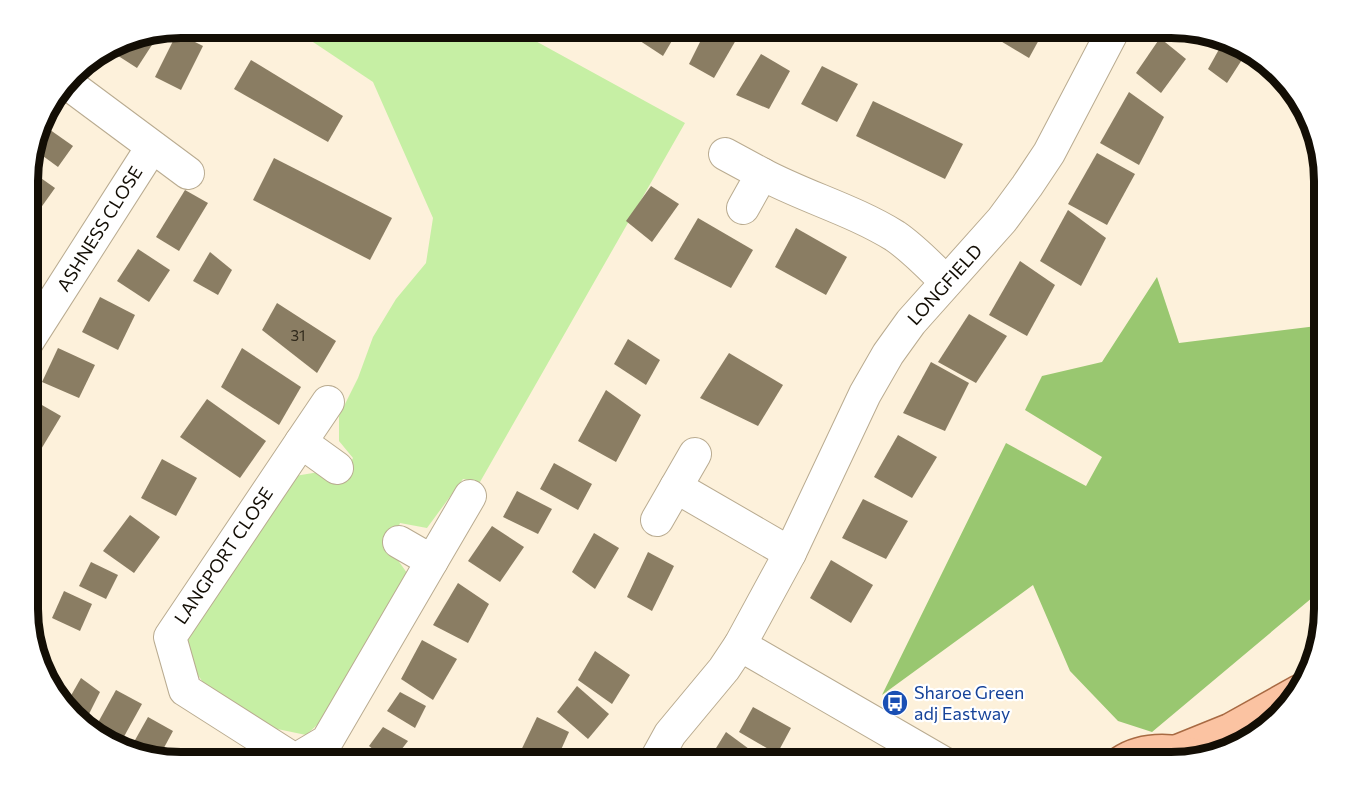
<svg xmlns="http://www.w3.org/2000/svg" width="1352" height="790" viewBox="0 0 1352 790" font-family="Commissioner,sans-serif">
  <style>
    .green { fill: #c6efa4 }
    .forest { fill: #99c770 }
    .building { fill: #8a7d63 }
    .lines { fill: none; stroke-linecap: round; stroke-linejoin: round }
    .minor-casing { stroke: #b9ab90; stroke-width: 34 }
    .major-casing { stroke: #a86a43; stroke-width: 36 }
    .minor { stroke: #fff; stroke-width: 32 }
    .major { stroke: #fbc3a2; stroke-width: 33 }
    .labels { text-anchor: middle; stroke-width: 4.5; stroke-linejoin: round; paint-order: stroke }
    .number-label { font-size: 15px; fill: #312a1c }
    .street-label { font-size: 18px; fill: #130e05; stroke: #fff }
    .transit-label { font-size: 18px; fill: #164399; stroke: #fff; text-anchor: start }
    .rim { fill: none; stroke: #130e05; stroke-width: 8 }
  </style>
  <rect width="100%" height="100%" fill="#fdf1db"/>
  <path class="green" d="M 283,27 L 510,27 L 685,123 L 480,482 L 463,479 L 427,528 L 400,523 L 390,549 L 407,573 L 338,706 L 306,735 L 263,726 L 210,693 L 186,657 L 188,629 L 295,476 L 325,471 L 340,483 L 353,458 L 339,441 L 339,416 L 358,378 L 373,337 L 396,299 L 426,263 L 433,218 L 373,82 L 307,38 Z"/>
  <path class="forest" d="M 1157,277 L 1179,343 L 1325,325 L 1325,587 L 1152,732 L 1118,721 L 1070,671 L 1033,585 L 882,695 L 1006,443 L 1086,486 L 1102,457 L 1025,410 L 1042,376 L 1102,362 Z"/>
  <g class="building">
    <path d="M 635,27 L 680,27 L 663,56 L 631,35 Z"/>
    <path d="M 986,27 L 1046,27 L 1029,58 L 984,31 Z"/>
    <path d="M 707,28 L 736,40 L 714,78 L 689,64 Z"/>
    <path d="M 161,31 L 137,68 L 109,50 L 113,44 L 122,39 Z"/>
    <path d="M 177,33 L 203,46 L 181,90 L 155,77 Z"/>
    <path d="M 1160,38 L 1186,59 L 1161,93 L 1136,73 Z"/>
    <path d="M 1222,44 L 1245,55 L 1227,83 L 1208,69 Z"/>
    <path d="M 761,54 L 790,71 L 769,109 L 736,95 Z"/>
    <path d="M 251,60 L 343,116 L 328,142 L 234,89 Z"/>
    <path d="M 822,66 L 858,84 L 837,122 L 801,104 Z"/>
    <path d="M 1129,92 L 1164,117 L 1139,165 L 1100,143 Z"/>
    <path d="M 873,101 L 963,144 L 945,179 L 856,136 Z"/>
    <path d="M 46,127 L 73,146 L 58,167 L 32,148 Z"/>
    <path d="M 1097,153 L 1135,174 L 1107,225 L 1068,204 Z"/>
    <path d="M 274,158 L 392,218 L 370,260 L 253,200 Z"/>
    <path d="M 28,169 L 55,188 L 40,209 L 28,200 Z"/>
    <path d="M 651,186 L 679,204 L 652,242 L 626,221 Z"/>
    <path d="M 185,190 L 208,203 L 179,251 L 156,237 Z"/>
    <path d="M 1068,210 L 1106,238 L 1081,286 L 1040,261 Z"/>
    <path d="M 698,218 L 753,250 L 731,288 L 674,259 Z"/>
    <path d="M 796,228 L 847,257 L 826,295 L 775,267 Z"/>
    <path d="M 138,249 L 170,270 L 149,302 L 117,281 Z"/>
    <path d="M 210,252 L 232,270 L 218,295 L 193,281 Z"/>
    <path d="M 1020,261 L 1055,285 L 1027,336 L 989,315 Z"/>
    <path d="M 100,297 L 135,315 L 118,350 L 82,332 Z"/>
    <path d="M 277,303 L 336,341 L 317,373 L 262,330 Z"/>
    <path d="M 969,314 L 1007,336 L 976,383 L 938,362 Z"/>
    <path d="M 628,339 L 660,360 L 646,385 L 614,364 Z"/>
    <path d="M 58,348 L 95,365 L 79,398 L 42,382 Z"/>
    <path d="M 242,348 L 301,387 L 279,425 L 221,387 Z"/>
    <path d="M 729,353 L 783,385 L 758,426 L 700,398 Z"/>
    <path d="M 931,362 L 969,383 L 945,431 L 903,413 Z"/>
    <path d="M 606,390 L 641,415 L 616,462 L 578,441 Z"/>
    <path d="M 28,397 L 61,416 L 40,451 L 28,444 Z"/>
    <path d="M 207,399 L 266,441 L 240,478 L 180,437 Z"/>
    <path d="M 898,435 L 937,457 L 912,498 L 874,477 Z"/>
    <path d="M 162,459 L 197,478 L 176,516 L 141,498 Z"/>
    <path d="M 554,463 L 592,484 L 578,510 L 540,489 Z"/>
    <path d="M 517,491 L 552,509 L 538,534 L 503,517 Z"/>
    <path d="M 863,499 L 908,521 L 886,559 L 842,538 Z"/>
    <path d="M 130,515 L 160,537 L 134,573 L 103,551 Z"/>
    <path d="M 492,526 L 524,547 L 500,582 L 468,561 Z"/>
    <path d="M 594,533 L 619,548 L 595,589 L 572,572 Z"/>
    <path d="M 648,552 L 674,566 L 652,611 L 627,597 Z"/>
    <path d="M 831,560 L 873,585 L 851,623 L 810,598 Z"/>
    <path d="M 91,562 L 118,575 L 106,599 L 79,586 Z"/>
    <path d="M 458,583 L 489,604 L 468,643 L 433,625 Z"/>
    <path d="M 64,591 L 92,604 L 80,631 L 52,618 Z"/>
    <path d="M 422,640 L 457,659 L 433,700 L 401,679 Z"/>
    <path d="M 595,651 L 630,675 L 612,704 L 578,680 Z"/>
    <path d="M 81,678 L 100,692 L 84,724 L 65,706 Z"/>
    <path d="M 577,686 L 609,714 L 588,739 L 557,712 Z"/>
    <path d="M 116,690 L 142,704 L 121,742 L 95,728 Z"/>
    <path d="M 400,692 L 426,706 L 415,728 L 387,711 Z"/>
    <path d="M 753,707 L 791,728 L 777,754 L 739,732 Z"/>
    <path d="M 148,717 L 173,731 L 159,757 L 130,749 Z"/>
    <path d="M 537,717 L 569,732 L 555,763 L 515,763 Z"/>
    <path d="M 383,727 L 408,741 L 391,763 L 369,746 Z"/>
    <path d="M 726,732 L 764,760 L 762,763 L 712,763 L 708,761 Z"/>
  </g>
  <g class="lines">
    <g class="minor-casing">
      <g id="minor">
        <path d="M 75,89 L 188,173"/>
        <path d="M 725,154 L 762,174 L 743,208"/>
        <path d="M 762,174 C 805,197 853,210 895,236 C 914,249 930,266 946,282"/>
        <path d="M 28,341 L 152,147"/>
        <path d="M 328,402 L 301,442 L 337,468"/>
        <path d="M 301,442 L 170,637 L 185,690 L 295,760 L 327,741 L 432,561"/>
        <path d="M 676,487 L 790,553"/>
        <path d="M 657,520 L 695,454"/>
        <path d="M 399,542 L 432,561 L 470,496"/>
        <path d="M 740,645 L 944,763"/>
        <path d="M 654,763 L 670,734 L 724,669 L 740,645 L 790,553 L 865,394 L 888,354 L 911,322 L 1002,220 L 1027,186 L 1049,153 L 1115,27"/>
      </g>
    </g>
    <g class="major-casing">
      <g id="major">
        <path d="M 1179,751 L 1231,730 L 1299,692"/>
        <path d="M 1121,763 C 1144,747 1174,750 1200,757"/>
      </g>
    </g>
    <use href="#minor" class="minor"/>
    <use href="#major" class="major"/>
  </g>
  <defs>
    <g id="bus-disc" transform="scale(1.35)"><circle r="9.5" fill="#1a4fb4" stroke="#fff"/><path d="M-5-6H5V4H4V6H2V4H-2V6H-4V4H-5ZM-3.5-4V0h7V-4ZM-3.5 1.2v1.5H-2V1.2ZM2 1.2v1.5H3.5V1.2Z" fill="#fff"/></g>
  </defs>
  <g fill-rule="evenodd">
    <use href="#bus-disc" x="895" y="703"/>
  </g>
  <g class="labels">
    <g class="number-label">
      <text x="298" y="341">31</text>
    </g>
    <g class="street-label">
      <text transform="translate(100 229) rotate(-58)" y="6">ASHNESS CLOSE</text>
      <text transform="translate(945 285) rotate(-48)" y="6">LONGFIELD</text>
      <text transform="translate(224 556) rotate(-56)" y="6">LANGPORT CLOSE</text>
    </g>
    <g class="transit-label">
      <text x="914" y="699">Sharoe Green<tspan x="914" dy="21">adj Eastway</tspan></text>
    </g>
  </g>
  <path d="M0 0H1352V790H0ZM181 38H1171A143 143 0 0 1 1314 181V609A143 143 0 0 1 1171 752H181A143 143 0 0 1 38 609V181A143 143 0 0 1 181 38Z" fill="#fff" fill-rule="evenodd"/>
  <path class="rim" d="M181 38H1171A143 143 0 0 1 1314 181V609A143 143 0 0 1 1171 752H181A143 143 0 0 1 38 609V181A143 143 0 0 1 181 38Z"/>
</svg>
